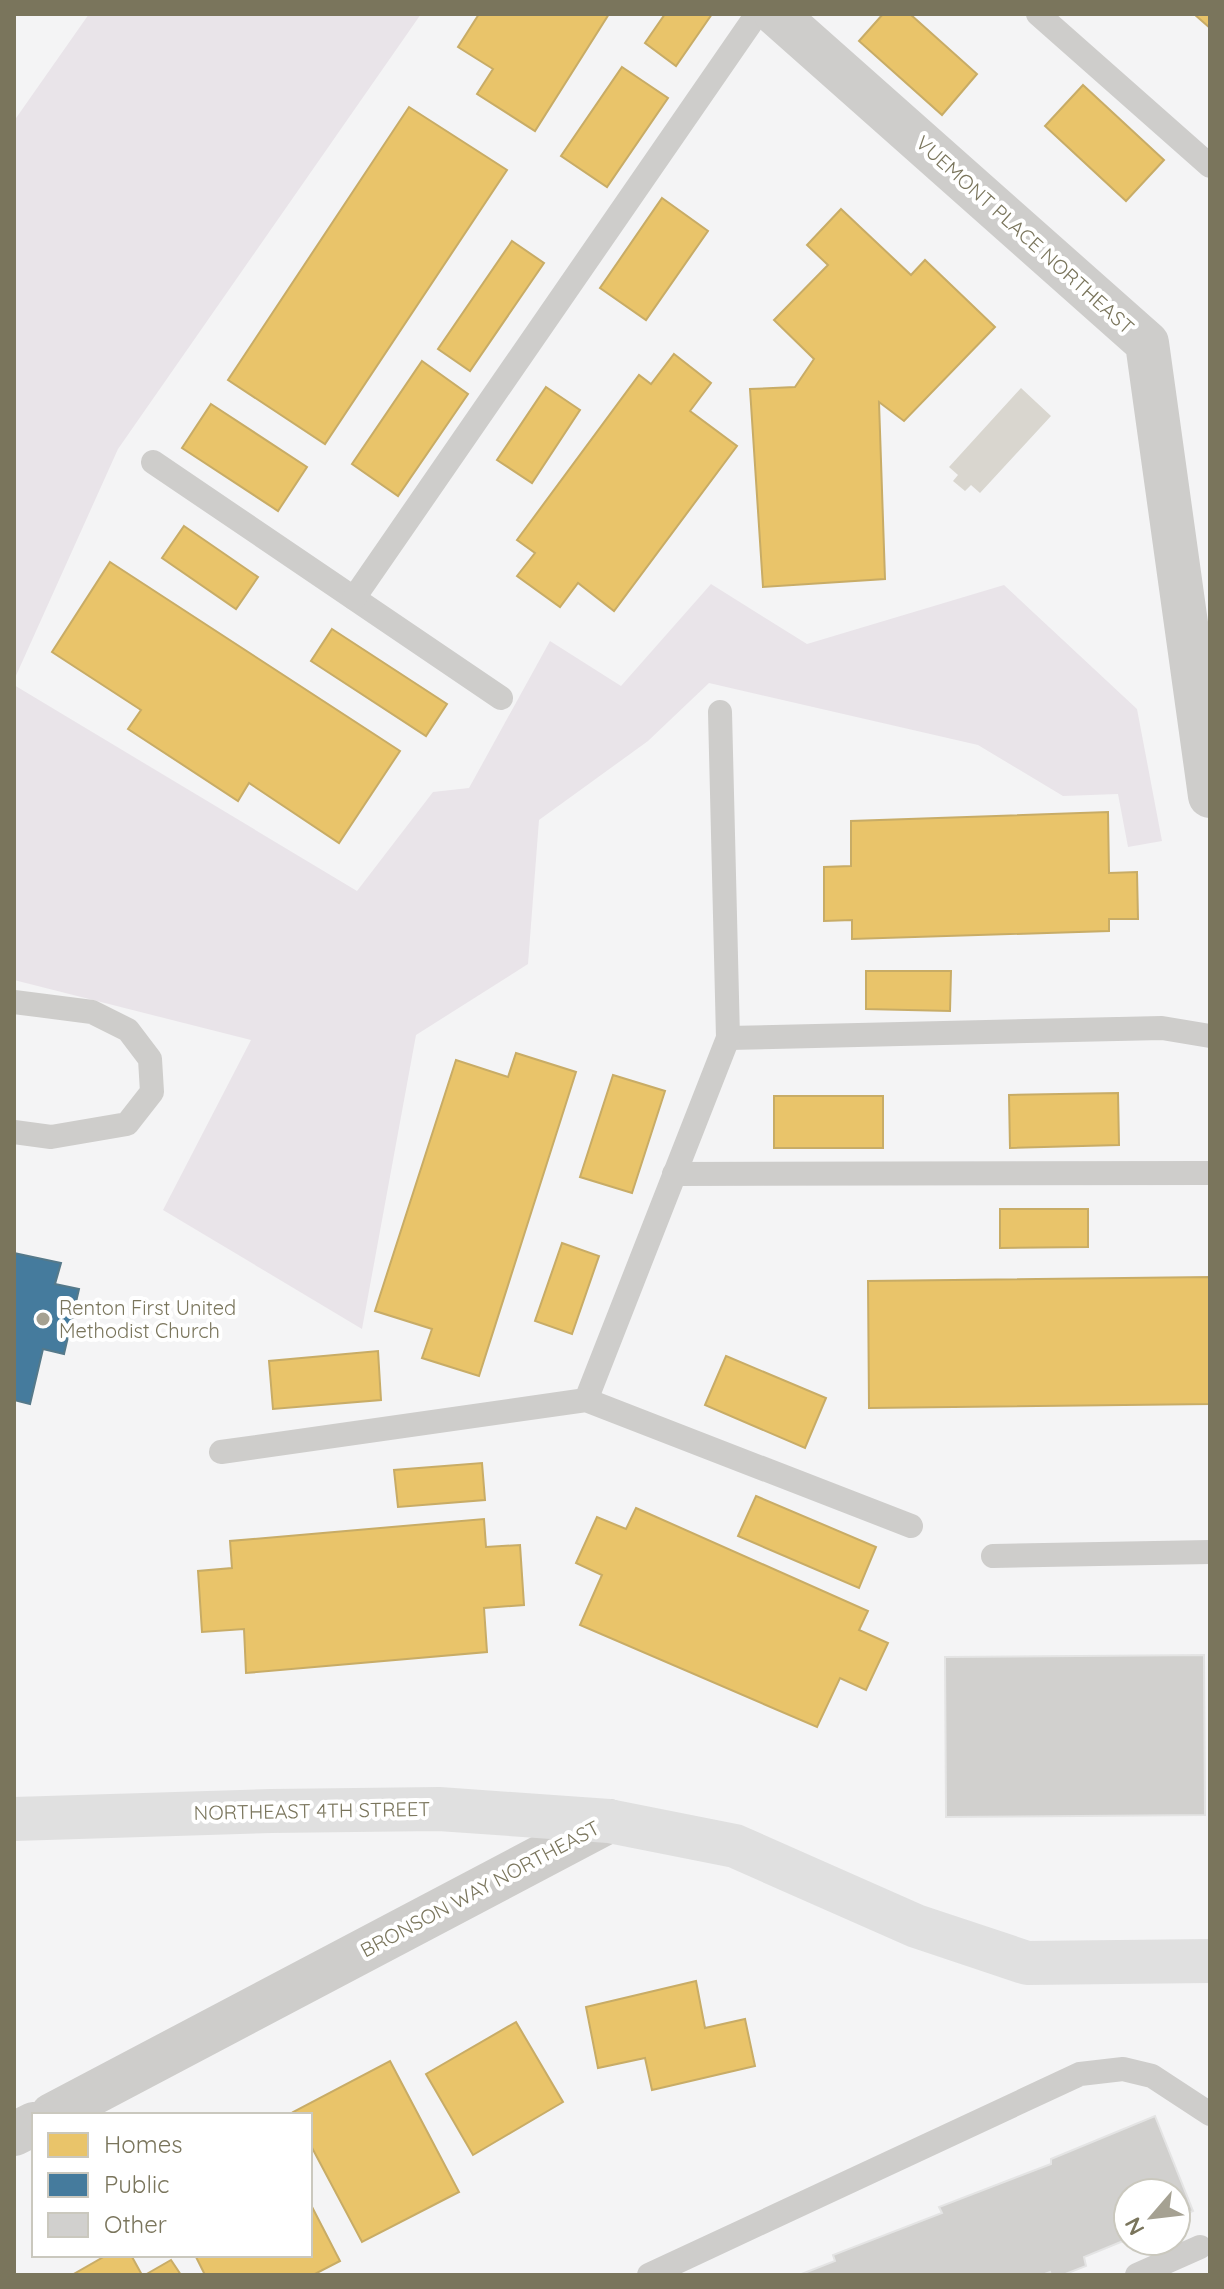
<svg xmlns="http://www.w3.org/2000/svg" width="1224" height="2289" viewBox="0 0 1224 2289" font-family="Quicksand,sans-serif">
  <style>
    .green { fill: #e9e4e9 }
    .water { fill: #d9d6cf }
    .homes { fill: #e9c46a; stroke: #c8ac66; stroke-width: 2 }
    .public { fill: #457b9d; stroke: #55798a; stroke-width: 2 }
    .building { fill: #d1d0ce; stroke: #e4e4e4; stroke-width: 2 }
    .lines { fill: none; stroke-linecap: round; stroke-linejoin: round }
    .lane { stroke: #cecdcb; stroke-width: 24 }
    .street { stroke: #cecdcb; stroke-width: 44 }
    .secondary { stroke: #e0e0e0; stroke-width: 44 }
    .poi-dot { fill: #a5a192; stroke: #fff; stroke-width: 3 }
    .labels { text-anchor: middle; stroke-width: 8; stroke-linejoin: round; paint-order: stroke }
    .street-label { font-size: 20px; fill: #7a755c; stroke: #fff }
    .poi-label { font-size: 20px; fill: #7a755c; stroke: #fff; text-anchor: start }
  </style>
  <rect width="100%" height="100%" fill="#f4f4f5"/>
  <g class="green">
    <path d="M 89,14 L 421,14 L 118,449 L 14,680 L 14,121 Z"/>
    <path d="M 711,584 L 807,644 L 1004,585 L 1137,709 L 1162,841 L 1128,847 L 1118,794 L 1063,796 L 978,745 L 709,683 L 648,741 L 539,820 L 528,964 L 416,1035 L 362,1329 L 163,1210 L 251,1040 L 14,980 L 14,685 L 357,891 L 433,792 L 469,788 L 550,641 L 621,686 Z"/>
  </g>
  <path class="water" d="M 1021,388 L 1051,416 L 980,493 L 971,485 L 965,491 L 953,481 L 958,475 L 949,467 Z"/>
  <g class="homes">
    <path d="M 479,14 L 609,14 L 535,131 L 477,94 L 493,69 L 458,47 Z"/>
    <path d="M 665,14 L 712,14 L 676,66 L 645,43 Z"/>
    <path d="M 883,14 L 910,14 L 977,74 L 942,115 L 859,41 Z"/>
    <path d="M 1194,14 L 1210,14 L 1210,28 Z"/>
    <path d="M 622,67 L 668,98 L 607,187 L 561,156 Z"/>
    <path d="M 1083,85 L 1164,160 L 1126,201 L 1045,126 Z"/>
    <path d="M 409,107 L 507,170 L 325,444 L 228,380 Z"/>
    <path d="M 662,198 L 708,231 L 646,320 L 600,288 Z"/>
    <path d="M 841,209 L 911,275 L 925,260 L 995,327 L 904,421 L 879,402 L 885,579 L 763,587 L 750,389 L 795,387 L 814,359 L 774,320 L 828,265 L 807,245 Z"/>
    <path d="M 512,241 L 544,263 L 470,371 L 438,349 Z"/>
    <path d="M 674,354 L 711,383 L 690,411 L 737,446 L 614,611 L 578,583 L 560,607 L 517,576 L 535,553 L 517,540 L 639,375 L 651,384 Z"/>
    <path d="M 422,361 L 468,394 L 398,496 L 352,464 Z"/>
    <path d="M 546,387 L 580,410 L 532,483 L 497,460 Z"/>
    <path d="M 211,404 L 307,467 L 278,511 L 182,448 Z"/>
    <path d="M 184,526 L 258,577 L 236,609 L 162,558 Z"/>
    <path d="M 110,562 L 400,751 L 339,843 L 249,783 L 238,801 L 128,729 L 141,710 L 52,652 Z"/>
    <path d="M 332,629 L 447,704 L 426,736 L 311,661 Z"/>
    <path d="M 1108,812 L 1109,873 L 1137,872 L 1138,919 L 1109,919 L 1109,931 L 852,939 L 852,920 L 824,921 L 824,867 L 851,866 L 851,821 Z"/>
    <path d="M 866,971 L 951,971 L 950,1011 L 866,1009 Z"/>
    <path d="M 516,1053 L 576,1072 L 479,1376 L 422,1358 L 432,1329 L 375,1311 L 456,1060 L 508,1077 Z"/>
    <path d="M 613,1075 L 665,1091 L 632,1193 L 580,1177 Z"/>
    <path d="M 1118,1093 L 1119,1145 L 1010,1148 L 1009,1095 Z"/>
    <rect x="774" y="1096" width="109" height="52"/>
    <path d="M 1000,1209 L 1088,1209 L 1088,1247 L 1000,1248 Z"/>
    <path d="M 562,1243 L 599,1256 L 572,1334 L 535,1321 Z"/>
    <path d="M 1210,1277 L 1210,1404 L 869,1408 L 868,1281 Z"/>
    <path d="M 378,1351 L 381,1400 L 273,1409 L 269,1361 Z"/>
    <path d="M 726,1356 L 826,1398 L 805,1448 L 705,1405 Z"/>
    <path d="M 482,1463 L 485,1500 L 398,1507 L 394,1470 Z"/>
    <path d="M 756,1496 L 876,1547 L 859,1588 L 738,1536 Z"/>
    <path d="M 636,1508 L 868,1611 L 859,1630 L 888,1643 L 866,1690 L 840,1678 L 817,1727 L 580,1625 L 602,1575 L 576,1563 L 597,1517 L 626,1529 Z"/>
    <path d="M 484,1519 L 486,1547 L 520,1545 L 524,1605 L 484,1608 L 487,1652 L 246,1673 L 244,1629 L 202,1632 L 198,1571 L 232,1568 L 230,1541 Z"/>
    <path d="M 696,1981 L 705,2028 L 745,2019 L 755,2066 L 652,2090 L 645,2058 L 598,2068 L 586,2007 Z"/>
    <path d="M 516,2022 L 563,2102 L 473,2155 L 426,2074 Z"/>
    <path d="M 390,2061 L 459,2192 L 362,2242 L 310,2144 L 310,2115 L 295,2115 L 293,2112 Z"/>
    <path d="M 310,2203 L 340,2261 L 313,2275 L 205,2275 L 195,2255 L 310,2255 Z"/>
    <path d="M 107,2255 L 131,2255 L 142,2275 L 72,2275 Z"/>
    <path d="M 171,2260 L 181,2275 L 145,2275 Z"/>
  </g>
  <path class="public" d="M 14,1253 L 61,1263 L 55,1284 L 79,1289 L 64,1354 L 43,1349 L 30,1404 L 14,1400 Z"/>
  <g class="building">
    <path d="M 1204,1655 L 1205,1815 L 946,1817 L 945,1657 Z"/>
    <path d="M 1155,2116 L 1193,2211 L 1176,2218 L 1176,2193 L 1128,2193 L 1128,2239 L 1084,2257 L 1086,2266 L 1063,2275 L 1051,2275 L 1050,2272 L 1042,2275 L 799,2275 L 835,2261 L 833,2255 L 942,2213 L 939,2207 L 1051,2164 L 1051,2159 Z"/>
  </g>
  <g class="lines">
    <g class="lane">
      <path d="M 1038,14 L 1210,166"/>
      <path d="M 153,462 L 501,698"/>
      <path d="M 354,598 L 757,14"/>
      <path d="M 14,1002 L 92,1012 L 128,1030 L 150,1059 L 152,1092 L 127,1124 L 51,1137 L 14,1132"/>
      <path d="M 728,1038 L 1162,1028 L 1210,1036"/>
      <path d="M 674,1174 L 1210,1173"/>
      <path d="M 586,1400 L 728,1038 L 720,712"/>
      <path d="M 221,1452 L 586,1400 L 911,1526"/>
      <path d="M 993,1556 L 1210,1552"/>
      <path d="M 649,2275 L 1080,2074 L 1123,2069 L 1152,2076 L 1210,2114"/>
      <path d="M 1137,2275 L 1200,2247"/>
    </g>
    <g class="street">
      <path d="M 776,14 L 1147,343 L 1210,796"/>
      <path d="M 52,2115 L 609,1821"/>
      <path d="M 14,2134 L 34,2124"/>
    </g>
    <path class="secondary" d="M 14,1819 L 271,1811 L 439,1809 L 609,1821 L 735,1846 L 916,1926 L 1027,1963 L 1210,1961"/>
  </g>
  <circle class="poi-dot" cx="43" cy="1319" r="8"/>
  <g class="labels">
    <g class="street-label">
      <text transform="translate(1025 235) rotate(42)" y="7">VUEMONT PLACE NORTHEAST</text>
      <text transform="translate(312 1811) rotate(-1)" y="7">NORTHEAST 4TH STREET</text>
      <text transform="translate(480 1889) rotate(-28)" y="7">BRONSON WAY NORTHEAST</text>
    </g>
    <g class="poi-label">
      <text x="59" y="1315">Renton First United<tspan x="59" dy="23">Methodist Church</tspan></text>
    </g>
  </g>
  <rect width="1224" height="2289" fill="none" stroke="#7a755c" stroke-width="32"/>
  <rect x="32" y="2113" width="280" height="144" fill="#ffffff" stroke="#cac8be" stroke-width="2"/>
  <rect x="48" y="2133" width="40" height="24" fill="#e9c46a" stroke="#cac8be" stroke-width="2"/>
  <text x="104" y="2153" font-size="24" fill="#7a755c">Homes</text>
  <rect x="48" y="2173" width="40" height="24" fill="#457b9d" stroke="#cac8be" stroke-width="2"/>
  <text x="104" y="2193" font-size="24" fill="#7a755c">Public</text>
  <rect x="48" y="2213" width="40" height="24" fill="#d1d0ce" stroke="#cac8be" stroke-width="2"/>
  <text x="104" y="2233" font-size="24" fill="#7a755c">Other</text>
  <g transform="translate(1152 2217) rotate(242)"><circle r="38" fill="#ffffff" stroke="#cac8be" stroke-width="2"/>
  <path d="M0-6L14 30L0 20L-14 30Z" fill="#a5a192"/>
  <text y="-12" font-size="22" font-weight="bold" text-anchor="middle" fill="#7a755c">N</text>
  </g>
</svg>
